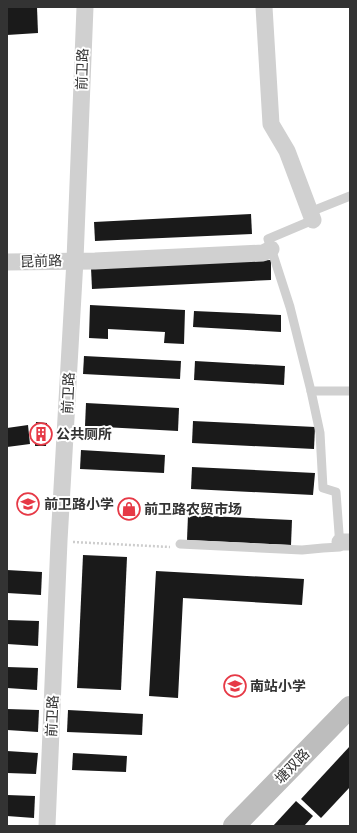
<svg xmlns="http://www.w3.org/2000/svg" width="357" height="833" viewBox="0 0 357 833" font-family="Helvetica,'Noto Sans SC',sans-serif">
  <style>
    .building { fill: #1a1a1a }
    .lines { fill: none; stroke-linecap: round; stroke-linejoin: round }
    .path { stroke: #cdcdcd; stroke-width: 2.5; stroke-dasharray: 2 2; stroke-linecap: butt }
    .lane { stroke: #d0d0d0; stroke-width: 9 }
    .street { stroke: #d0d0d0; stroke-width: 17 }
    .secondary { stroke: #bdbdbd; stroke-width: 22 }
    .labels { text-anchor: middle; stroke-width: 4; stroke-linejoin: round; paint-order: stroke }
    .street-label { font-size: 14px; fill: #333; stroke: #fff }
    .poi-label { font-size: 14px; font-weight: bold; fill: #333; stroke: #fff; text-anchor: start }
  </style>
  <rect width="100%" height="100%" fill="#fff"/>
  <g class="building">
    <path d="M 7,7 L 37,7 L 38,33 L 7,35 Z"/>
    <path d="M 251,214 L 252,234 L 95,241 L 94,222 Z"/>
    <path d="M 271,260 L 271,280 L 92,289 L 91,268 Z"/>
    <path d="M 90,305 L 185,310 L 184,344 L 164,343 L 165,332 L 108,329 L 108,339 L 89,338 Z"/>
    <path d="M 194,311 L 281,315 L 281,332 L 193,327 Z"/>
    <path d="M 84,356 L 181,361 L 180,379 L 83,374 Z"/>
    <path d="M 195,361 L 285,366 L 284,385 L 194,380 Z"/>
    <path d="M 86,403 L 179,408 L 178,431 L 85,426 Z"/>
    <path d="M 193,421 L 315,427 L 314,449 L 192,443 Z"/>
    <path d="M 36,422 L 47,423 L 46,446 L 35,446 Z"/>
    <path d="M 28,425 L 30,444 L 7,447 L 7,428 Z"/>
    <path d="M 81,450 L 165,455 L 164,473 L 80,469 Z"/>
    <path d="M 192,467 L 315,473 L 313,495 L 191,489 Z"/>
    <path d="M 188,515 L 292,520 L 291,545 L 187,540 Z"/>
    <path d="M 83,555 L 127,557 L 121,690 L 77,688 Z"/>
    <path d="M 7,570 L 42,572 L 41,595 L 7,593 Z"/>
    <path d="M 156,571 L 304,579 L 302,605 L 183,598 L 178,698 L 149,696 Z"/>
    <path d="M 7,620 L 39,621 L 38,646 L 7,644 Z"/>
    <path d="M 7,667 L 38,668 L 37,690 L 7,688 Z"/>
    <path d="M 7,709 L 39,710 L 38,732 L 7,730 Z"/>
    <path d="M 68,710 L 143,714 L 142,735 L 67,732 Z"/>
    <path d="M 350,746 L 350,787 L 321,818 L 301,799 Z"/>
    <path d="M 7,751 L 38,753 L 36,774 L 7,773 Z"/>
    <path d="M 73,753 L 127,756 L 126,772 L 72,770 Z"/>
    <path d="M 7,795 L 35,796 L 34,818 L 7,816 Z"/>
    <path d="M 296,801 L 313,816 L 304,826 L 273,826 Z"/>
  </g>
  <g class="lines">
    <path class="path" d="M 73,542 L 170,547"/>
    <g class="lane">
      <path d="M 310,212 L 350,196"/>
      <path d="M 313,220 L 268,239 L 290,307 L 311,391 L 350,391"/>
      <path d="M 180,544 L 302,550 L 323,548 L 340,547 L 336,492 L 323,488 L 320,433 L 311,391"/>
    </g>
    <g class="street">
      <path d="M 264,7 L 271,124 L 287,151 L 313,220"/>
      <path d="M 7,262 L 95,261 L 263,253 L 271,249"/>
      <path d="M 340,542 L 350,542"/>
      <path d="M 47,826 L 59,541 L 75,260 L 85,7"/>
    </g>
    <path class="secondary" d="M 234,826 L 350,707"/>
  </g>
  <defs>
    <g id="building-ring" transform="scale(1.15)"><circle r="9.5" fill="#fff" stroke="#e63946" stroke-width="1.5"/><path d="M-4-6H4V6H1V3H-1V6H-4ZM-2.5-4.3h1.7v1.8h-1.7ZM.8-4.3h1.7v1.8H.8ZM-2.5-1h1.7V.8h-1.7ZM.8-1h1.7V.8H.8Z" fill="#e63946"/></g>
    <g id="school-ring" transform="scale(1.15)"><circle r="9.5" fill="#fff" stroke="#e63946" stroke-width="1.5"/><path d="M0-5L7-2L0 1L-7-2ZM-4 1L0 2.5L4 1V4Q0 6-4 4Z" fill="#e63946"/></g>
    <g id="shop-ring" transform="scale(1.15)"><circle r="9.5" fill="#fff" stroke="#e63946" stroke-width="1.5"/><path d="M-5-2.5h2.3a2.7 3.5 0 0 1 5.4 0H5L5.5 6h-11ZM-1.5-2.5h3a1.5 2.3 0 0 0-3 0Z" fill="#e63946"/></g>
  </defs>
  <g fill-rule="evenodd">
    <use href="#building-ring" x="41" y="434"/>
    <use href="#school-ring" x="28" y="504"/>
    <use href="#shop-ring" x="129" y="509"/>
    <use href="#school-ring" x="235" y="686"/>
  </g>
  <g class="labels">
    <g class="street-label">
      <text transform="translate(82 69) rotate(-88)" y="5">前卫路</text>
      <text transform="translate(41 261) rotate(-2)" y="5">昆前路</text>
      <text transform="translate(68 393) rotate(-87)" y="5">前卫路</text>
      <text transform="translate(52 716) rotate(-87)" y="5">前卫路</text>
      <text transform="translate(292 766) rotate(-46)" y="5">塘双路</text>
    </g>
    <g class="poi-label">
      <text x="56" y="439">公共厕所</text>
      <text x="44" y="509">前卫路小学</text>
      <text x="144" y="514">前卫路农贸市场</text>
      <text x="250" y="691">南站小学</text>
    </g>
  </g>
  <rect width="357" height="833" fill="none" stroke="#333333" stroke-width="16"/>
</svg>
